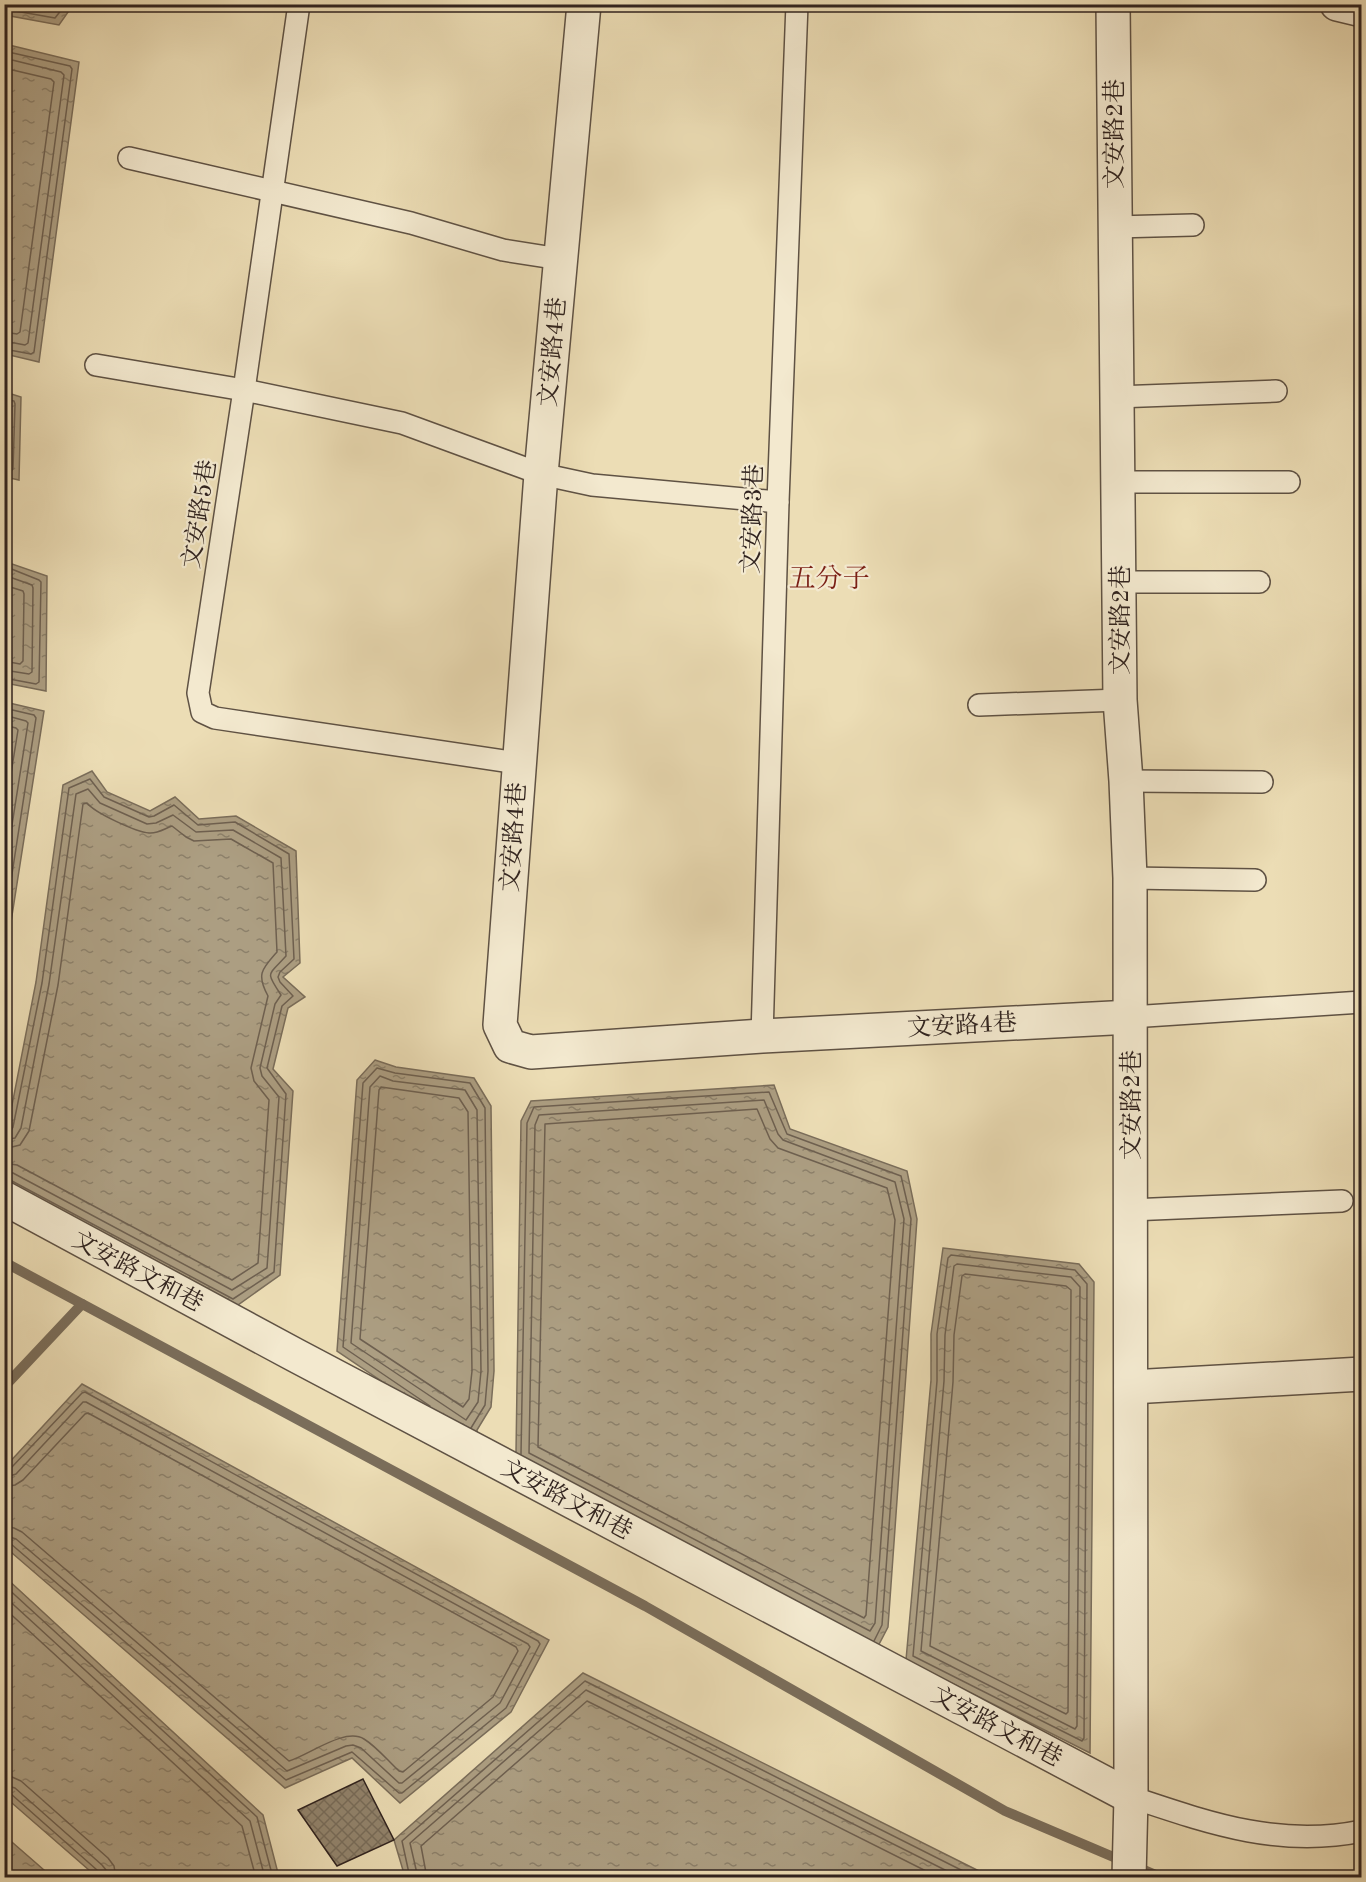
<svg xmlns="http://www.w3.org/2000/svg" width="1366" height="1882" viewBox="0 0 1366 1882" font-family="'Old Standard TT','Noto Serif TC',serif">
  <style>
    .water { fill: url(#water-ripples); stroke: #7a6d5a; stroke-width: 1.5 }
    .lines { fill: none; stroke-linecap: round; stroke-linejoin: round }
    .shore { stroke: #6e6050; stroke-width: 1.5 }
    .stream { stroke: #7a6d5a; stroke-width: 10 }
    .building { fill: url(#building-cross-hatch); stroke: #30231f; stroke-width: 1.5 }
    .service-casing { stroke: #5f5244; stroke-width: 24 }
    .minor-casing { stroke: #5f5244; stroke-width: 36 }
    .tertiary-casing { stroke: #5f5244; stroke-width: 36 }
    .service { stroke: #f3e9cf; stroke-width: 21 }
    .minor { stroke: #f3e9cf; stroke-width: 33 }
    .tertiary { stroke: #f3e9cf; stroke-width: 33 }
    .labels { text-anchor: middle; stroke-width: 4.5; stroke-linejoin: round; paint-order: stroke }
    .street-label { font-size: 24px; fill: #30231f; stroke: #f3e9cf }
    .quarter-label { font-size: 27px; fill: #7a1f14; stroke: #f3e9cf }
  </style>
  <defs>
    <pattern id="water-ripples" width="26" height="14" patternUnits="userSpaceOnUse" patternTransform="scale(1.5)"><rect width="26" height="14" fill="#ac9e82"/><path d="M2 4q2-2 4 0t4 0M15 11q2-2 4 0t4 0" fill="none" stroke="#8c806a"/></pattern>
    <pattern id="building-cross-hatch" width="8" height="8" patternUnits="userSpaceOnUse" patternTransform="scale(1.5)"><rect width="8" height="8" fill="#92846d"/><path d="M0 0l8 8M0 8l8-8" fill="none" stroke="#786c59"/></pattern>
  </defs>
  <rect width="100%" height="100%" fill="#ecddb5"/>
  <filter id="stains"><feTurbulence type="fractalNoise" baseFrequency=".00333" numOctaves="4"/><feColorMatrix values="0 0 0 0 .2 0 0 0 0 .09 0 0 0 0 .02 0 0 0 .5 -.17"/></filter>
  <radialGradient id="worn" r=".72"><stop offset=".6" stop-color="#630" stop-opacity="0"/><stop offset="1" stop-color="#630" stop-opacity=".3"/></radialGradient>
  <g class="water">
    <path d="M 4,5 L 5,4 L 73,5 L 59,25 L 5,15 Z"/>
    <path d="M 5,44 L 79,62 L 39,362 L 5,354 Z"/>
    <path d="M 5,392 L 21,397 L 19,480 L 5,477 Z"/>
    <path d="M 5,502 L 9,563 L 47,576 L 46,691 L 5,683 Z"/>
    <path d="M 5,702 L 44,711 L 11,922 L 4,921 Z"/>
    <path d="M 92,771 L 107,792 L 150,811 L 175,797 L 199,819 L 236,816 L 296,851 L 300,963 L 283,977 L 305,997 L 288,1008 L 273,1069 L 293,1091 L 280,1275 L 235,1307 L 5,1184 L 5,1141 L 36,982 L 63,785 Z"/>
    <path d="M 375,1060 L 396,1067 L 474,1078 L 491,1106 L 494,1371 L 491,1407 L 477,1430 L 478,1446 L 337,1351 L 357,1080 Z"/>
    <path d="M 774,1085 L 790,1129 L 907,1171 L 917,1219 L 888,1627 L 876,1650 L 500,1454 L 516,1452 L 521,1121 L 531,1101 Z"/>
    <path d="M 943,1248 L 1079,1264 L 1094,1282 L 1090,1753 L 906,1660 L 931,1380 L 931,1334 Z"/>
    <path d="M 82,1384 L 549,1640 L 511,1712 L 400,1803 L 352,1758 L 285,1788 L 5,1547 L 5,1467 Z"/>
    <path d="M 5,1577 L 263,1815 L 279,1877 L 97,1877 L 5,1797 Z"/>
    <path d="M 583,1673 L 991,1877 L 405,1877 L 394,1840 Z"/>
    <path d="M 5,1836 L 52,1877 L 5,1877 Z"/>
  </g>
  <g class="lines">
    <g class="shore">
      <path d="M 4,9 L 55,18 L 66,4"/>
      <path d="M 4,51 L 70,66 L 72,69 L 34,352 L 31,354 L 4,349"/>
      <path d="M 4,58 L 61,72 L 64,75 L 28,343 L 25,345 L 4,341"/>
      <path d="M 4,68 L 51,79 L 54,82 L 20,332 L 17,334 L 4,332"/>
      <path d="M 4,399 L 14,401 L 15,404 L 13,469 L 11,471 L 4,471"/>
      <path d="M 4,566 L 39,580 L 41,582 L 39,682 L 36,684 L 4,678"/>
      <path d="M 4,575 L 32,585 L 33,588 L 32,672 L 29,674 L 4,670"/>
      <path d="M 4,585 L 23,591 L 24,594 L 23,661 L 20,664 L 4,661"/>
      <path d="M 4,708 L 34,715 L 36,718 L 6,913 L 4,916"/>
      <path d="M 4,715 L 26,721 L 28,723 L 4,876"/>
      <path d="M 4,725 L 16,728 L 18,730 L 4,817"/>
      <path d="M 380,1076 L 393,1081 L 465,1090 L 477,1110 L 481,1371 L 478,1402 L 466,1420 L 351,1343 L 370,1087 Z"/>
      <path d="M 381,1087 L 459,1098 L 468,1112 L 472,1371 L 469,1399 L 463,1407 L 360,1339 L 379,1090 Z"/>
      <path d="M 764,1100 L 778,1134 L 783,1140 L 895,1182 L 904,1219 L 875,1623 L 870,1631 L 529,1453 L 535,1125 L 539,1115 Z"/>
      <path d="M 757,1109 L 770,1139 L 778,1148 L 887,1188 L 895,1220 L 866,1615 L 864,1618 L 538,1447 L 545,1124 Z"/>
      <path d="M 4,1133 L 10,1132 L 13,1127 L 42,983 L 69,788 L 90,779 L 104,797 L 149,817 L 154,816 L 174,805 L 198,825 L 235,822 L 289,854 L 294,959 L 280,972 L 278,977 L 280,982 L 293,996 L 282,1006 L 267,1068 L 286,1094 L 274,1272 L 233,1299 L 10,1180 L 4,1179"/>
      <path d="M 4,1140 L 15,1138 L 21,1128 L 49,984 L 76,794 L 88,789 L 100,803 L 147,824 L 156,823 L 173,815 L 196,832 L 233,830 L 281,858 L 286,956 C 268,976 265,971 281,995 L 275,1004 L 260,1068 L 262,1076 L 279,1097 L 267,1268 L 232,1290 L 13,1173 L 4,1172"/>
      <path d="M 4,1149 L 20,1145 L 29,1131 L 58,985 L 83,804 L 87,803 C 95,813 136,832 149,833 C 157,834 164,829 172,826 L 186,837 L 194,841 L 231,839 L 273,863 L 277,952 C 262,969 256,974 268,996 L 251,1068 L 254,1081 L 269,1100 L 258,1263 L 232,1280 L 17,1165 L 4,1163"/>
      <path d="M 951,1255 L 1075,1270 L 1087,1284 L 1084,1738 L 1082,1741 L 913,1656 L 937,1381 L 937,1334 L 948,1258 Z"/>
      <path d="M 957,1264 L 1071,1277 L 1080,1287 L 1077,1726 L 1075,1729 L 921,1651 L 944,1381 L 945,1335 L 954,1266 Z"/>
      <path d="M 965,1274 L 1066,1286 L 1071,1290 L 1068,1712 L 1066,1714 L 930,1646 L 953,1382 L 954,1335 L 962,1276 Z"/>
      <path d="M 430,1406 L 343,1347 L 363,1083 L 377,1068 L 395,1073 L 470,1083 L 485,1108 L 488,1371 L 485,1405 L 471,1428"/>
      <path d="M 521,1454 L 527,1123 L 534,1107 L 769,1092 L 787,1134 L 901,1176 L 911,1219 L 882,1625 L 874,1641"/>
      <path d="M 4,1470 L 11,1468 L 82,1393 L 85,1392 L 538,1641 L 540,1644 L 506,1708 L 402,1793 L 399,1793 L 352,1752 L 286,1780 L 11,1544 L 4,1543"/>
      <path d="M 4,1478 L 16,1474 L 83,1402 L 86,1402 L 528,1644 L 530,1647 L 500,1703 L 402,1783 L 399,1783 L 361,1748 L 353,1745 L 346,1746 L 287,1771 L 16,1539 L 4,1535"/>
      <path d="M 4,1487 L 15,1485 L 23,1480 L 85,1414 L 88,1413 L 516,1647 L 518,1651 L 493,1697 L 403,1772 L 399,1771 C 388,1761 377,1747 364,1739 C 345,1727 309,1755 289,1761 L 22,1532 L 14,1528 L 4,1526"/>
      <path d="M 4,1585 L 257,1817 L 273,1878"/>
      <path d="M 4,1596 L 250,1821 L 265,1878"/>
      <path d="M 4,1608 L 242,1826 L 256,1878"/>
      <path d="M 4,1776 L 12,1777 L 21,1781 L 108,1858 L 114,1866 L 116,1878"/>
      <path d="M 4,1785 L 15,1788 L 102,1865 L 106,1870 L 107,1878"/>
      <path d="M 4,1793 L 11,1794 L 97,1870 L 100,1878"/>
      <path d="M 410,1878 L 402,1841 L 585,1681 L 977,1878"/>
      <path d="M 418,1878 L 410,1843 L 586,1690 L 961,1878"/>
      <path d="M 427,1878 L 421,1846 L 587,1701 L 940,1878"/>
    </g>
    <g class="stream">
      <path d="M 4,1262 L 645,1606 L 1005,1811 L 1163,1878"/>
      <path d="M 4,1387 L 82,1304"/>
    </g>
  </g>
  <path class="building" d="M 363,1779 L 394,1840 L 337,1866 L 298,1810 Z"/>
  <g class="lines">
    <g class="service-casing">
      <g id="service">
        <path d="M 299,4 L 244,390 L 198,693 L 202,712 L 215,718 L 518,763"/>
        <path d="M 129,158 L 411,223 L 503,250 L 560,259"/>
        <path d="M 1115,227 L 1193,225"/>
        <path d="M 96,365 L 244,390 L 402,423 L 541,474 L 592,485 L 778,502"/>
        <path d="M 1116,397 L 1276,391"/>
        <path d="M 1119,482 L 1289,482"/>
        <path d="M 1120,582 L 1259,582"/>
        <path d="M 979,705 L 1120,700"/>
        <path d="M 1126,781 L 1262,782"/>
        <path d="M 1130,878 L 1255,880"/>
        <path d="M 1131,1017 L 1362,1002"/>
        <path d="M 762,1036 L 778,502 L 797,4"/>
        <path d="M 1130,1210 L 1342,1201"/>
        <path d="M 1131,1797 C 1209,1823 1279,1848 1362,1831"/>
      </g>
    </g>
    <g class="minor-casing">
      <g id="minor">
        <path d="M 584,4 L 541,474 L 500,1025 L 510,1046 L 531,1052 L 762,1036 L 1131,1017"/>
        <path d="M 1113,4 L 1120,700 L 1126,781 L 1130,878 L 1131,1797 L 1129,1878"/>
        <path d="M 4,1198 L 295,1355 L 1131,1797"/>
        <path d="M 1131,1387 L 1362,1374"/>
      </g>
    </g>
    <g class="tertiary-casing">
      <path id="tertiary" d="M 1337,4 L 1362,10"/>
    </g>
    <use href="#service" class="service"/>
    <use href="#minor" class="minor"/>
    <use href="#tertiary" class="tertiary"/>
  </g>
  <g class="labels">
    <g class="street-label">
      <text transform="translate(1114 134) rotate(-90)" y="8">文安路2巷</text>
      <text transform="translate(552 352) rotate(-85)" y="8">文安路4巷</text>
      <text transform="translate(199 514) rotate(-81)" y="8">文安路5巷</text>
      <text transform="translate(752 519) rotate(-88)" y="8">文安路3巷</text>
      <text transform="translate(1120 620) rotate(-90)" y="8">文安路2巷</text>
      <text transform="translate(513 837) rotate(-86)" y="8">文安路4巷</text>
      <text transform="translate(962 1025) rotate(-3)" y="8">文安路4巷</text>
      <text transform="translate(1131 1105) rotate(-90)" y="8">文安路2巷</text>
      <text transform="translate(138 1271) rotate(28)" y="8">文安路文和巷</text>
      <text transform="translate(567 1499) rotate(28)" y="8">文安路文和巷</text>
      <text transform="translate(997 1726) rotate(28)" y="8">文安路文和巷</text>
    </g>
    <g class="quarter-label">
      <text x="829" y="587">五分子</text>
    </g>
  </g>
  <rect width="1366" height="1882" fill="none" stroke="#ecddb5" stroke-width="24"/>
  <rect x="6" y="6" width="1354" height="1870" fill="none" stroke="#30231f" stroke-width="3"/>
  <rect x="12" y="12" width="1342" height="1858" fill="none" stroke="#30231f" stroke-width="1.5"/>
  <rect width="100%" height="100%" filter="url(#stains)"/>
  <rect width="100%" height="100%" fill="url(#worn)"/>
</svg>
